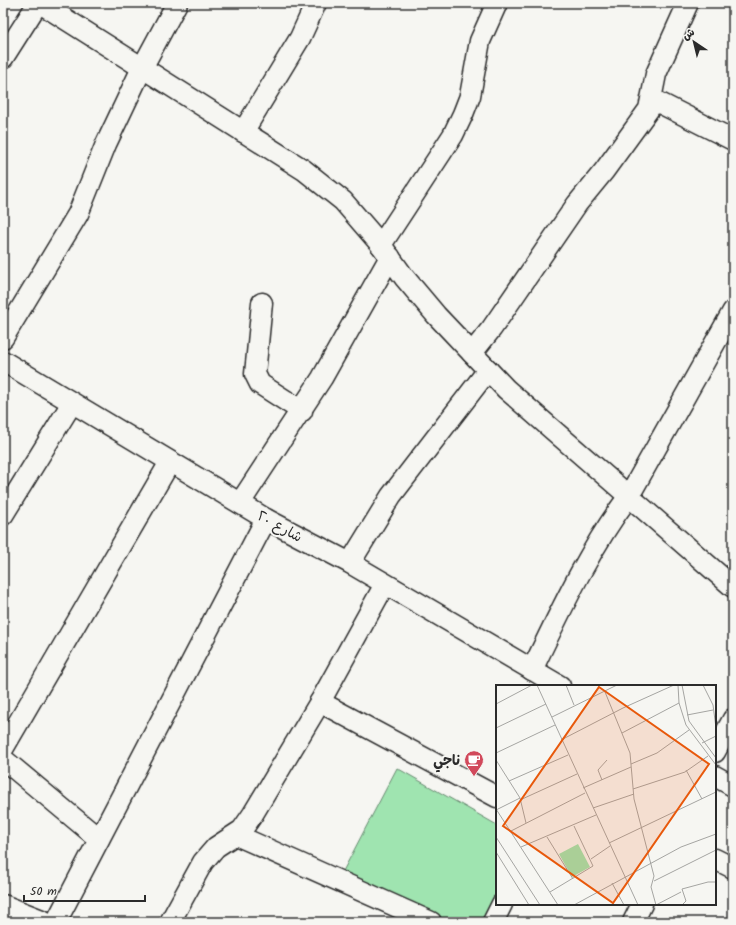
<svg xmlns="http://www.w3.org/2000/svg" width="736" height="925" viewBox="0 0 736 925" font-family="Kalam,'Playpen Sans Arabic',sans-serif">
  <style>
    .green { fill: #9fe4b0; stroke: #65886e }
    .lines { fill: none; stroke-linecap: round; stroke-linejoin: round }
    .minor-casing { stroke: #2b2b2b; stroke-width: 23 }
    .major-casing { stroke: #2b2b2b; stroke-width: 25 }
    .minor { stroke: #f6f6f2; stroke-width: 20 }
    .major { stroke: #f6f6f2; stroke-width: 22 }
    .labels { text-anchor: middle; stroke-width: 4; stroke-linejoin: round; paint-order: stroke }
    .street-label { font-size: 14px; fill: #2b2b2b; stroke: #f6f6f2 }
    .poi-label { font-size: 14px; font-weight: bold; fill: #2b2b2b; stroke: #f6f6f2; text-anchor: end }
    .inset-road { fill: none; stroke: #a5a5a2; stroke-width: 1 }
    .view { fill: #e8590c; fill-opacity: 0.15; stroke: #e8590c; stroke-width: 2 }
    .inset-edge { fill: none; stroke: #2b2b2b; stroke-width: 2 }
  </style>
  <rect width="100%" height="100%" fill="#f6f6f2"/>
  <filter id="ink" filterUnits="userSpaceOnUse"><feTurbulence type="fractalNoise" baseFrequency=".025" numOctaves="2"/><feDisplacementMap in="SourceGraphic" scale="8" xChannelSelector="R" yChannelSelector="G"/><feConvolveMatrix kernelMatrix="1 2 1 2 8 2 1 2 1" color-interpolation-filters="sRGB"/></filter>
  <g filter="url(#ink)">
    <path class="green" d="M 397,768 L 497,825 L 497,891 L 483,922 L 440,922 L 341,875 Z"/>
    <g class="lines">
      <g class="minor-casing">
        <g id="minor">
          <path d="M 40,3 L 304,170 L 343,201 L 381,245 L 404,277 L 436,315 L 506,389 L 733,587"/>
          <path d="M 3,58 L 38,3"/>
          <path d="M 652,99 L 733,140"/>
          <path d="M 243,132 L 300,38 L 316,3"/>
          <path d="M 381,245 L 453,135 L 463,114 L 470,96 L 480,41 L 497,3"/>
          <path d="M 262,303 L 255,374 L 260,384 L 302,411"/>
          <path d="M 3,338 L 78,214 L 106,144 L 142,68 L 177,3"/>
          <path d="M 472,353 L 492,328 L 577,204 L 604,171 L 649,109 L 656,74 L 688,3"/>
          <path d="M 3,361 L 266,519 L 350,563 L 560,686"/>
          <path d="M 240,503 L 322,378 L 390,257"/>
          <path d="M 3,515 L 72,403"/>
          <path d="M 350,563 L 391,496 L 488,370"/>
          <path d="M 532,670 C 561,610 589,549 629,496 L 733,311"/>
          <path d="M 320,702 L 497,797"/>
          <path d="M 3,749 L 170,462"/>
          <path d="M 715,752 L 733,719"/>
          <path d="M 3,759 L 99,839"/>
          <path d="M 715,776 L 733,786"/>
          <path d="M 236,835 L 431,922"/>
          <path d="M 715,859 L 733,868"/>
          <path d="M 56,922 L 266,519"/>
          <path d="M 170,922 L 203,862 L 216,847 L 242,830 L 253,814 L 320,702 L 385,584"/>
          <path d="M 493,922 L 502,904"/>
          <path d="M 633,922 L 642,904"/>
        </g>
      </g>
      <g class="major-casing">
        <path id="major" d="M 3,906 L 44,922"/>
      </g>
      <use href="#minor" class="minor"/>
      <use href="#major" class="major"/>
    </g>
  </g>
  <defs>
    <g id="cafe-pin" transform="scale(1)"><path d="M0 17L-7.5 6A9.5 9.5 0 1 1 7.5 6Z" fill="#d1495b" stroke="#f6f6f2"/><path d="M-5.5-4.5H6V0H3Q3 3.5 0 3.5H-2.5Q-5.5 3.5-5.5 0ZM3-3.2v2h1.7v-2ZM-6 4.5H4V6H-6Z" fill="#fff"/></g>
  </defs>
  <g fill-rule="evenodd">
    <use href="#cafe-pin" x="474" y="760"/>
  </g>
  <g class="labels">
    <g class="street-label">
      <text transform="translate(280 526) rotate(29)" y="5">شارع ٢٠</text>
    </g>
    <g class="poi-label">
      <text x="460" y="765">ناجي</text>
    </g>
  </g>
  <g transform="translate(496 685)">
    <rect width="220" height="220" fill="#f6f6f2"/>
    <path d="M 82,159 L 94,182 L 76,192 L 63,169 Z" fill="#9fe4b0"/>
    <path class="inset-road" d="M 41,0 L 142,220M 70,0 L 78,20M 182,0 L 183,18 L 190,40 L 220,80M 186,0 L 193,36 L 220,73M 207,0 L 217,20 L 220,43M 109,7 L 134,68 L 138,114 L 158,191 L 155,202 L 160,220M 0,19 L 36,0M 191,30 L 217,25M 56,32 L 121,0M 0,43 L 50,19M 126,48 L 183,18M 65,55 L 127,23 L 178,0M 206,58 L 220,51M 0,68 L 59,40M 0,75 L 24,113 L 30,138M 135,79 L 161,68 L 193,45M 190,85 L 206,114M 106,95 L 102,85 L 111,75M 13,96 L 72,70M 87,103 L 135,82M 137,104 L 189,87 L 212,71M 24,115 L 81,89M 97,123 L 138,109M 0,124 L 62,220M 0,125 L 24,113M 15,146 L 89,108M 0,152 L 44,220M 51,152 L 77,194M 113,158 L 220,107M 25,162 L 100,130M 0,167 L 33,220M 95,174 L 114,161M 158,196 L 220,165M 116,198 L 128,220M 54,207 L 97,181 L 78,141M 78,220 L 185,162 L 220,149M 160,220 L 185,207M 186,220 L 190,216 L 186,204 L 212,197 L 220,197"/>
    <path class="view" d="M 103,2 L 213,79 L 117,218 L 7,141 Z"/>
    <rect width="220" height="220" class="inset-edge"/>
  </g>
  <rect width="736" height="925" fill="none" stroke="#f6f6f2" stroke-width="16"/>
  <rect x="8" y="8" width="720" height="909" fill="none" stroke="#2b2b2b" stroke-width="1.5" filter="url(#ink)"/>
  <g transform="translate(694 42) rotate(325)" stroke="#f6f6f2" stroke-width="3" paint-order="stroke">
  <path d="M0-3L7 15L0 10L-7 15Z" fill="#2b2b2b"/>
  <text y="-6" font-size="11" font-weight="bold" text-anchor="middle" fill="#2b2b2b">ش</text>
  </g>
  <path d="M24 895v6h121v-6" fill="none" stroke="#2b2b2b" stroke-width="2"/>
  <text x="30" y="895" font-size="12" fill="#2b2b2b" stroke="#f6f6f2" stroke-width="3" paint-order="stroke">50 m</text>
</svg>
